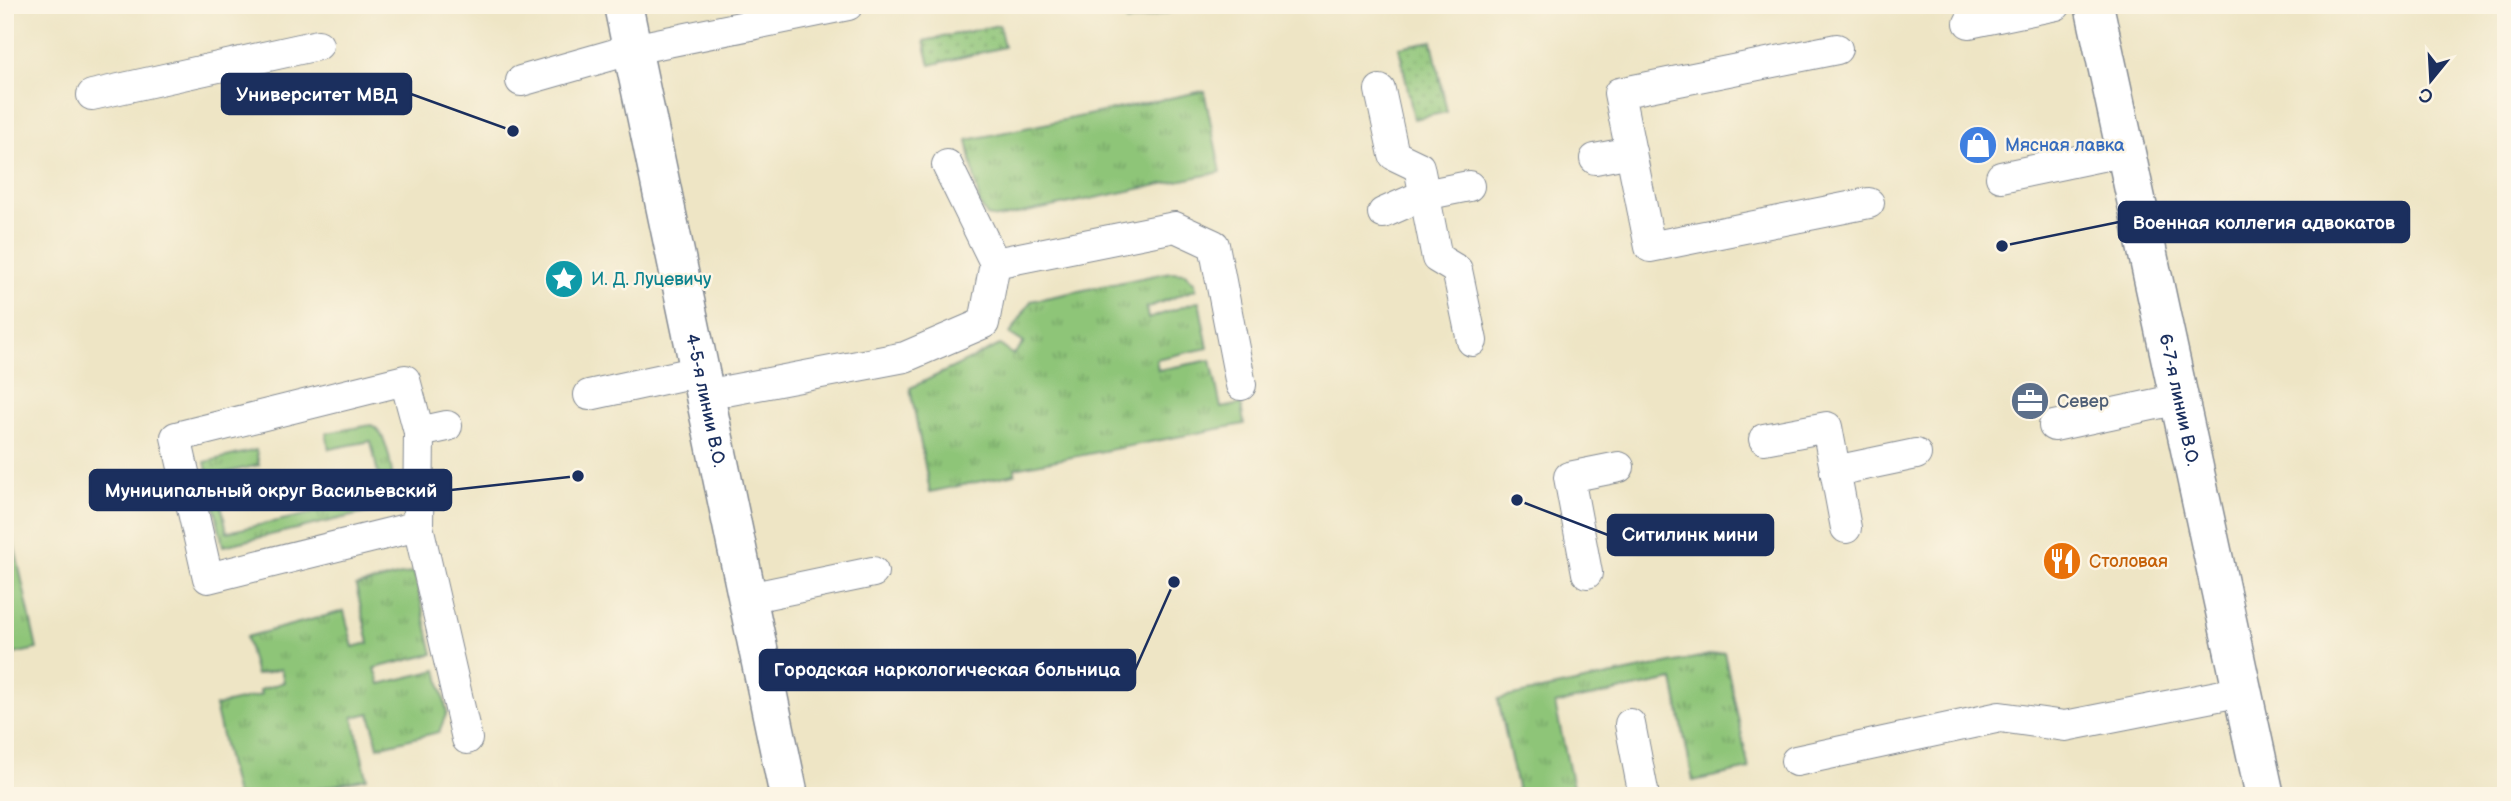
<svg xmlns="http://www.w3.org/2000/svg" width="2511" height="801" viewBox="0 0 2511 801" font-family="'Balsamiq Sans',sans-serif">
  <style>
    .grass { fill: url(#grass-tufts); stroke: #547a6b; stroke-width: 2 }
    .garden { fill: url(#garden-dots); stroke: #547a6b; stroke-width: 2 }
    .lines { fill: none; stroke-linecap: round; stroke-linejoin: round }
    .service-casing { stroke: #848a92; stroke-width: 32 }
    .minor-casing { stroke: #848a92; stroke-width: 41 }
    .service { stroke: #fff; stroke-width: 30 }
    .minor { stroke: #fff; stroke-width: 38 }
    .labels { text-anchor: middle; stroke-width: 5; stroke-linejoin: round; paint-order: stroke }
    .shop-label { font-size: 18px; fill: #366cbe; stroke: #fcf5e5; text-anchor: start }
    .culture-label { font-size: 18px; fill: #0d838f; stroke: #fcf5e5; text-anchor: start }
    .street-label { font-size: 18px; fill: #1b2f5e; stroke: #fcf5e5 }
    .service-label { font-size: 18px; fill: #4e5e75; stroke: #fcf5e5; text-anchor: start }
    .food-label { font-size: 18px; fill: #c56008; stroke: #fcf5e5; text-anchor: start }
    .leader { fill: none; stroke: #1b2f5e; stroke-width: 2.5 }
    .callout-dot { fill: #1b2f5e; stroke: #fcf5e5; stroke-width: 2.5 }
    .callout { fill: #1b2f5e; stroke: #1b2f5e; stroke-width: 2.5 }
    .callout-label { font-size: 19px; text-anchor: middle; font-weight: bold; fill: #fff }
  </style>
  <defs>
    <pattern id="grass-tufts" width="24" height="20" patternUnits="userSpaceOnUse" patternTransform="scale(1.75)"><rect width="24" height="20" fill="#8ec578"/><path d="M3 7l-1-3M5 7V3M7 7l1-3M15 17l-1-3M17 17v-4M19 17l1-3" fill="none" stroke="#73a066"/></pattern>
    <pattern id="garden-dots" width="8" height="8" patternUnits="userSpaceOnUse" patternTransform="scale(1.75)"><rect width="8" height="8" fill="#8ec578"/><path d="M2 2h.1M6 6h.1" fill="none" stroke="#73a066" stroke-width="1.8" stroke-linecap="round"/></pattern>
  </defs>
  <rect width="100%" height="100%" fill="#fcf5e5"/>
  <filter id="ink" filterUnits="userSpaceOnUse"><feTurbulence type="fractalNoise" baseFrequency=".0143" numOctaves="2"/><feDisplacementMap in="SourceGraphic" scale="14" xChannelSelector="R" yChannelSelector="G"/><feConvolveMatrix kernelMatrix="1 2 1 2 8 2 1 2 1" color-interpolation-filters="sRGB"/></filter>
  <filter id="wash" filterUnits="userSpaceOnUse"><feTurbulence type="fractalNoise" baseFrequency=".00686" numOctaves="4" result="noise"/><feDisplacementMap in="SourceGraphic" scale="28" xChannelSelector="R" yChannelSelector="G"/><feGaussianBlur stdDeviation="1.57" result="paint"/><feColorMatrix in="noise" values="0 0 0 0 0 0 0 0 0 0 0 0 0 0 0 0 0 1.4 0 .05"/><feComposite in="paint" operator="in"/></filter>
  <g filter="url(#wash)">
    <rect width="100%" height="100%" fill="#eee5c5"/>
    <g class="grass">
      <path d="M 1123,5 L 1168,5 L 1170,12 L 1127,22 Z"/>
      <path d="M 1204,91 L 1221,172 L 998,218 L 987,216 L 980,205 L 967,140 Z"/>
      <path d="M 1170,272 L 1185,273 L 1195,283 L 1196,289 L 1146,308 L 1148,319 L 1199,301 L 1208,348 L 1156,359 L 1158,370 L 1211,360 L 1221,408 L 1241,404 L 1244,424 L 1015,468 L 1015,474 L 930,492 L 910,388 L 1000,345 L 1013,355 L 1024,343 L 1010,334 L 1031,301 Z"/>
      <path d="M 371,425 C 389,431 396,486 392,503 L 386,508 L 223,546 L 205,462 L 256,450 L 259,465 L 215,475 L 227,532 L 383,498 L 371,441 L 329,449 L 326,433 Z"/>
      <path d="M 5,503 L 37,649 L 5,656 Z"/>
      <path d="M 414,572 L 433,654 L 375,668 L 380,684 L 437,670 L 447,712 L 439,732 L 378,747 L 370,713 L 353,717 L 367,778 L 285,796 L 236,796 L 215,706 L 261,695 L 260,690 L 284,682 L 281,669 L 256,675 L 246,637 L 344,611 L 353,647 L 369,643 L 356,586 Z"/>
      <path d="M 1724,652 L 1749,769 L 1693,781 L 1673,680 L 1555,704 L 1575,796 L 1519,796 L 1498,699 Z"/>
    </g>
    <g class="garden">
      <path d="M 999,25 L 1004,47 L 930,65 L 924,41 Z"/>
      <path d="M 1432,41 L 1447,112 L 1414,119 L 1399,47 Z"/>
    </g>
  </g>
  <g filter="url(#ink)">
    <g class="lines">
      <g class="service-casing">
        <g id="service">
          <path d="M 1969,23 L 2056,5"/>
          <path d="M 1837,49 L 1619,93 L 1650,247 L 1869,203"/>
          <path d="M 521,81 L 633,49 L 848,5"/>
          <path d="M 1380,90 L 1394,155 L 1419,167 L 1437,258 L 1457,270 L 1472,341"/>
          <path d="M 92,95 L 318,45"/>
          <path d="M 1595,159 L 1631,152"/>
          <path d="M 2001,177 L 2125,151"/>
          <path d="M 1383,213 L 1424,195 L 1469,186"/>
          <path d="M 995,263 L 1175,227 L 1214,245 L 1241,385"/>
          <path d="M 589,395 L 700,371"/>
          <path d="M 705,395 L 905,357 L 984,323 L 995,263 L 947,165"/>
          <path d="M 2054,426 L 2179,399"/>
          <path d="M 419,432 L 418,526 L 467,739"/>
          <path d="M 1764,439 L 1827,427 L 1846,528"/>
          <path d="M 1835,471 L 1916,454"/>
          <path d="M 418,526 L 208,578 L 176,437 L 405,380 L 419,432 L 447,426"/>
          <path d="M 1587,573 L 1569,477 L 1619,467"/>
          <path d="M 748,598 L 873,572"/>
          <path d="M 1630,724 L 1644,796"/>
          <path d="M 1796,761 L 2000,717 L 2065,726 L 2243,691"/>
        </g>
      </g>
      <g class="minor-casing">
        <g id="minor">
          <path id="s1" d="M 623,5 L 789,796"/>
          <path id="s2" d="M 2094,5 L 2265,796"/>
        </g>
      </g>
      <use href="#service" class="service"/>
      <use href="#minor" class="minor"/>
    </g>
  </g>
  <defs>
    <g id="shop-disc" transform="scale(2.0125)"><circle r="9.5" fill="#3f7fe0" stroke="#fcf5e5"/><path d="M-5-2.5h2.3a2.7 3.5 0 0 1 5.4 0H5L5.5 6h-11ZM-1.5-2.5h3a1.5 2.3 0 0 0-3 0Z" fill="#fff"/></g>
    <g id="sight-disc" transform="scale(2.0125)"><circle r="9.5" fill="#0f9aa8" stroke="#fcf5e5"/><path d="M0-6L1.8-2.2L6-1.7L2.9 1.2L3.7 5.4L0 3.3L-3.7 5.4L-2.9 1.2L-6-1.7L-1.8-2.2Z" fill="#fff"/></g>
    <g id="office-disc" transform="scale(2.0125)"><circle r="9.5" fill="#5c6f8a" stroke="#fcf5e5"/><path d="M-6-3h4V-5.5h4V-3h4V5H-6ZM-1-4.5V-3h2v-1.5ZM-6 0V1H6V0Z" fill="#fff"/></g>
    <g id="restaurant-disc" transform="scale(2.0125)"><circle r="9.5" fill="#e8710a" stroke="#fcf5e5"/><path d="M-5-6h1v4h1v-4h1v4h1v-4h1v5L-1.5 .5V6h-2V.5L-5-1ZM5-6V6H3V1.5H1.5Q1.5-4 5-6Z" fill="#fff"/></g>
  </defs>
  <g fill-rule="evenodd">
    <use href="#shop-disc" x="1978" y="145"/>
    <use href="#sight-disc" x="564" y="279"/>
    <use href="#office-disc" x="2030" y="401"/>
    <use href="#restaurant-disc" x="2062" y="561"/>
  </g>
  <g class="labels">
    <g class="shop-label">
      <text x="2005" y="151">Мясная лавка</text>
    </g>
    <g class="culture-label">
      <text x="591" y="285">И. Д. Луцевичу</text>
    </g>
    <g class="street-label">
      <text dy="6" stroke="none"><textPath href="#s1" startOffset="404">4-5-я линии В.О.</textPath></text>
      <text dy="6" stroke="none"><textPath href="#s2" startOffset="404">6-7-я линии В.О.</textPath></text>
    </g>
    <g class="service-label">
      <text x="2057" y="407">Север</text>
    </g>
    <g class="food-label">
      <text x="2089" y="567">Столовая</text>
    </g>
  </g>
  <path class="leader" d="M513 131L411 94M2002 246L2119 222M578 476L451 490M1517 500L1608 535M1174 582L1135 670"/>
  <g class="callout-dot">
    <circle cx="513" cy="131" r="7"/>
    <circle cx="2002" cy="246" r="7"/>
    <circle cx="578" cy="476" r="7"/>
    <circle cx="1517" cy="500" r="7"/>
    <circle cx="1174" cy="582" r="7"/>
  </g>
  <g class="callout">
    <rect x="222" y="74" width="189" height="40" rx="7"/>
    <rect x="2119" y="202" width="290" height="40" rx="7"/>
    <rect x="90" y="470" width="361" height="40" rx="7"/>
    <rect x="1608" y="515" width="165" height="40" rx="7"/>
    <rect x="760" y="650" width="375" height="40" rx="7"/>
  </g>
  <g class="callout-label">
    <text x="317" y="101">Университет МВД</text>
    <text x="2264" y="229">Военная коллегия адвокатов</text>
    <text x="271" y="497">Муниципальный округ Васильевский</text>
    <text x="1690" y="541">Ситилинк мини</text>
    <text x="947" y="676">Городская наркологическая больница</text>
  </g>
  <rect width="2511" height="801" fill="none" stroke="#fcf5e5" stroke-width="28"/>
  <g transform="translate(2431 80) rotate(198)" stroke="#fcf5e5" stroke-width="5" paint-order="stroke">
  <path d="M0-5L12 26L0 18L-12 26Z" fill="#1b2f5e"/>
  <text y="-10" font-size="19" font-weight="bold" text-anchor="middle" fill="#1b2f5e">С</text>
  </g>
</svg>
